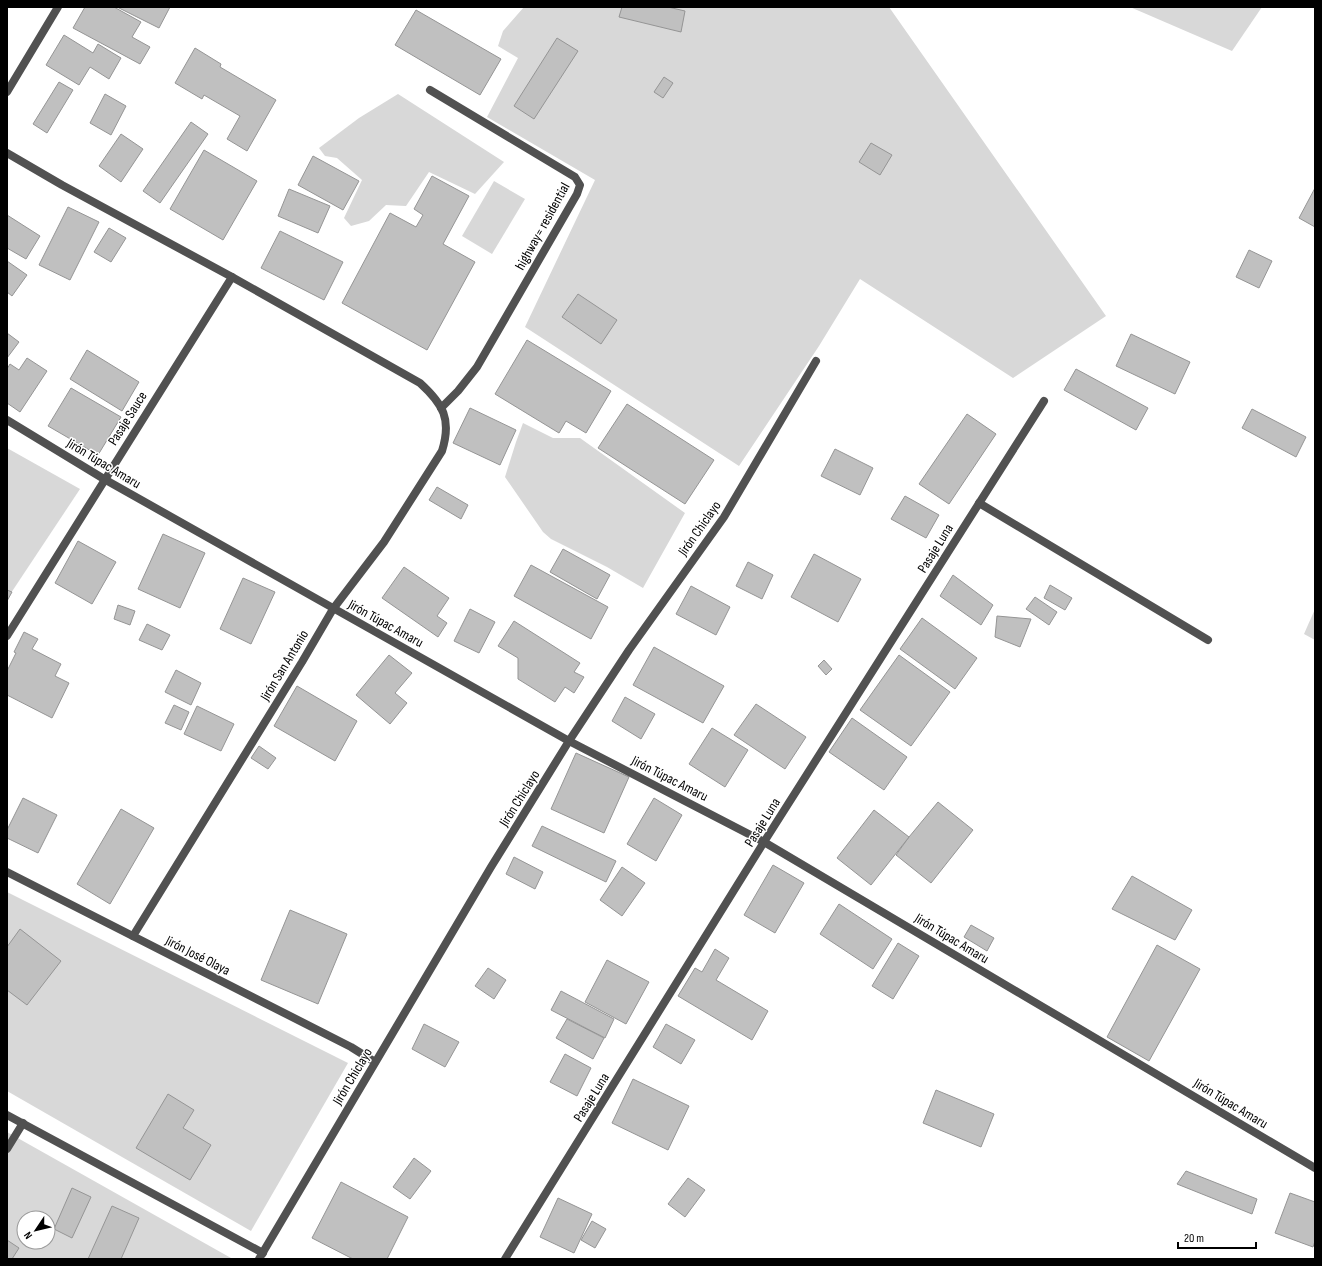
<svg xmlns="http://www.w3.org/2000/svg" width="1322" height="1266" viewBox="0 0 1322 1266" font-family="'Sofia Sans Condensed',sans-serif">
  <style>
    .green { fill: #d8d8d8; fill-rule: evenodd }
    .building { fill: #c0c0c0; stroke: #959595 }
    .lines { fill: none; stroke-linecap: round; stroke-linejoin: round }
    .minor { stroke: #515151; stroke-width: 8 }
    .labels { text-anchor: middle; stroke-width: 3; stroke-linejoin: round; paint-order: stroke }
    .street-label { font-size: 14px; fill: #000; stroke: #fff }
  </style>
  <rect width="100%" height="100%" fill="#fff"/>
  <g class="green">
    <path d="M 524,7 L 889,7 L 1106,316 L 1013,378 L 860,279 L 819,346 L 739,466 L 525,327 L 595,180 L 487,117 L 518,58 L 498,46 L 503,31 Z"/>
    <path d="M 1130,7 L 1262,7 L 1232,51 Z"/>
    <path d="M 398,94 L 504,162 L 475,194 L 429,172 L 406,206 L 386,205 L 369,221 L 351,226 L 344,218 L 362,180 L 337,158 L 325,156 L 319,148 L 359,118 Z"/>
    <path d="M 494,181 L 525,199 L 492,254 L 462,236 Z"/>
    <path d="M 523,423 L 553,438 L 580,438 L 685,513 L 643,588 L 607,567 L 551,539 L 543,532 L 505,477 L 516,442 Z"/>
    <path d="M 7,448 L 80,489 L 7,599 Z"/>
    <path d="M 1315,609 L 1315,640 L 1304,634 Z"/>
    <path d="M 7,892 L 348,1063 L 251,1231 L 7,1091 Z"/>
    <path d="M 7,1132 L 231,1258 L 7,1259 ZM 24,1218 L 48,1218 L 48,1242 L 24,1242 Z"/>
  </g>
  <g class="building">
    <path d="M 85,7 L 114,7 L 141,22 L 132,37 L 150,47 L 140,64 L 73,28 Z"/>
    <path d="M 117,7 L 170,7 L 159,28 Z"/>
    <path d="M 622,7 L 668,7 L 685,11 L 681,32 L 619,17 Z"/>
    <path d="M 416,10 L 501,59 L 480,95 L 395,45 Z"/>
    <path d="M 64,35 L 93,53 L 98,44 L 121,58 L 109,79 L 90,67 L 79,85 L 46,65 Z"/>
    <path d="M 557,38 L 578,51 L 534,119 L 514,106 Z"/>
    <path d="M 195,48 L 221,64 L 220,67 L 276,100 L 247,151 L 227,139 L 240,116 L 204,95 L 202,99 L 175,83 Z"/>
    <path d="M 664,77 L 673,83 L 663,98 L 654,92 Z"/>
    <path d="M 59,82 L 73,90 L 47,133 L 33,124 Z"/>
    <path d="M 105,94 L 126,106 L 111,135 L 90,123 Z"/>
    <path d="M 191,122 L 208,134 L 160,203 L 143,191 Z"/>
    <path d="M 121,134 L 143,149 L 121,182 L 99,166 Z"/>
    <path d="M 871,143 L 892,155 L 880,175 L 859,162 Z"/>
    <path d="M 204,150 L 257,181 L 223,240 L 170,209 Z"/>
    <path d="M 313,156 L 359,181 L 343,210 L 298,185 Z"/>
    <path d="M 432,176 L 469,196 L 443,244 L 475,262 L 427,350 L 342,303 L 390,213 L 416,227 L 423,215 L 414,209 Z"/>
    <path d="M 1315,188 L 1315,227 L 1299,218 Z"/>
    <path d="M 289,189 L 330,206 L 318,233 L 278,216 Z"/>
    <path d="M 68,207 L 99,222 L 70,280 L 39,265 Z"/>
    <path d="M 7,215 L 40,236 L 26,259 L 7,248 Z"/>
    <path d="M 109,228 L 126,238 L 111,262 L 94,252 Z"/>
    <path d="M 280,231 L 343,262 L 324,300 L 261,268 Z"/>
    <path d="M 1249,250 L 1272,261 L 1259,288 L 1236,277 Z"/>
    <path d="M 7,261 L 27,275 L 12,296 L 7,292 Z"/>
    <path d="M 578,294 L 617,320 L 601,344 L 562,317 Z"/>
    <path d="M 7,333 L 19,342 L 7,358 Z"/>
    <path d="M 1131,334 L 1190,362 L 1175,394 L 1116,366 Z"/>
    <path d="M 527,340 L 611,391 L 586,433 L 566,421 L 559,433 L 495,394 Z"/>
    <path d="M 87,350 L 139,382 L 122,411 L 70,379 Z"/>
    <path d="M 27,358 L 47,371 L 20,412 L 7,403 L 7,369 L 10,364 L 19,370 Z"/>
    <path d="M 1076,369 L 1148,408 L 1136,430 L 1064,390 Z"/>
    <path d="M 71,388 L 121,417 L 98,455 L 48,426 Z"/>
    <path d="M 627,404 L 714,460 L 685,504 L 598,448 Z"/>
    <path d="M 470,408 L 516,430 L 500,465 L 453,443 Z"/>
    <path d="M 1252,409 L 1306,437 L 1296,457 L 1242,428 Z"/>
    <path d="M 967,414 L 996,434 L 949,504 L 919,484 Z"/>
    <path d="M 835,449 L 873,468 L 860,495 L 821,476 Z"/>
    <path d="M 437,487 L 468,505 L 461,519 L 429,500 Z"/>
    <path d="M 905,496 L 939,515 L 926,538 L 891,519 Z"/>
    <path d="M 163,534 L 205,553 L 180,608 L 138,589 Z"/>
    <path d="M 78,541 L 116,562 L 92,604 L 55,583 Z"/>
    <path d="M 563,549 L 610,575 L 597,599 L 550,572 Z"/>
    <path d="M 814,554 L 861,579 L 838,622 L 791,597 Z"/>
    <path d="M 748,562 L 773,575 L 762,599 L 736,586 Z"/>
    <path d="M 531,565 L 608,607 L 591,639 L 514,596 Z"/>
    <path d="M 404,567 L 449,598 L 437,616 L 447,623 L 438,637 L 382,598 Z"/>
    <path d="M 953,575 L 993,605 L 981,625 L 940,596 Z"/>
    <path d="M 243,578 L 275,592 L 251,644 L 220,629 Z"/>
    <path d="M 1050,585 L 1072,598 L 1065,610 L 1044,598 Z"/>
    <path d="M 691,586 L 730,607 L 716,635 L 676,614 Z"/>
    <path d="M 7,590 L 12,592 L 7,601 Z"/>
    <path d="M 1035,597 L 1057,612 L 1049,625 L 1026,609 Z"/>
    <path d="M 118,605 L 135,611 L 130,625 L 114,619 Z"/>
    <path d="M 470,609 L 495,622 L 479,653 L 454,641 Z"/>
    <path d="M 997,616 L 1031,619 L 1020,647 L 995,637 Z"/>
    <path d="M 922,618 L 977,658 L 955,689 L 900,649 Z"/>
    <path d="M 514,621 L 580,663 L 574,672 L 584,677 L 574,693 L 565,687 L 555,702 L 518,679 L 518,658 L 498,646 Z"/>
    <path d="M 147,624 L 170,635 L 162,650 L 139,640 Z"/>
    <path d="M 24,632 L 38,639 L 32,649 L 61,664 L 55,676 L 69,683 L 52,718 L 7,695 L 7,671 L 16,653 L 14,652 Z"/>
    <path d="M 654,647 L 724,686 L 703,723 L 633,685 Z"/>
    <path d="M 389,655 L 412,673 L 395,693 L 407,703 L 390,724 L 356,695 Z"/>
    <path d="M 899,655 L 950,692 L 911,746 L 860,710 Z"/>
    <path d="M 824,660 L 832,669 L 826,675 L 818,666 Z"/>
    <path d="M 176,670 L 201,683 L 191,705 L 165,692 Z"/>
    <path d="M 297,686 L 357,721 L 335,761 L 274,726 Z"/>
    <path d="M 625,697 L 655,714 L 641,739 L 612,721 Z"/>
    <path d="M 756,704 L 806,737 L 785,769 L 734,735 Z"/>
    <path d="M 174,705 L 189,712 L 181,730 L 165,723 Z"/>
    <path d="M 197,706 L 234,724 L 221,751 L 184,734 Z"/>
    <path d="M 852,718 L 907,757 L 884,790 L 829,752 Z"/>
    <path d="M 712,728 L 748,750 L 725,787 L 689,764 Z"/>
    <path d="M 259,746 L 276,758 L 268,769 L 251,758 Z"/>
    <path d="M 576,753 L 629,777 L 604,833 L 551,809 Z"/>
    <path d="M 23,798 L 57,815 L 38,853 L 7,838 L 7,830 Z"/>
    <path d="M 654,798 L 682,815 L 656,861 L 627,844 Z"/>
    <path d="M 938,802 L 973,830 L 931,883 L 896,855 L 909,837 Z"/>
    <path d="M 121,809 L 154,828 L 110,904 L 77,884 Z"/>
    <path d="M 874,810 L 909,837 L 871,885 L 837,858 Z"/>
    <path d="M 542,826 L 616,861 L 606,882 L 532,846 Z"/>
    <path d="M 514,857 L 543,872 L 535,889 L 506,874 Z"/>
    <path d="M 773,865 L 804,883 L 775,933 L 744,915 Z"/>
    <path d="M 622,867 L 645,883 L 622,916 L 600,900 Z"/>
    <path d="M 1132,876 L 1192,910 L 1175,940 L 1112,909 Z"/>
    <path d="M 839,904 L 892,939 L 873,969 L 820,934 Z"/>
    <path d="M 290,910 L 347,934 L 318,1004 L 261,980 Z"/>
    <path d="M 971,925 L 994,938 L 987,951 L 964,937 Z"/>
    <path d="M 20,929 L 61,961 L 27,1005 L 7,990 L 7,947 Z"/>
    <path d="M 898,943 L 919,956 L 893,999 L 872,986 Z"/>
    <path d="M 1157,945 L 1200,969 L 1149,1061 L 1107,1037 Z"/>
    <path d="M 715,949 L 729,958 L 716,980 L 768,1011 L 752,1040 L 678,996 L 695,968 L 702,972 Z"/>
    <path d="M 607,960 L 649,982 L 626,1024 L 585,1002 Z"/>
    <path d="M 488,968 L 506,980 L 494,999 L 475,986 Z"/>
    <path d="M 561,991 L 614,1019 L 605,1038 L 551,1010 Z"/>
    <path d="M 567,1019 L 604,1038 L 593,1059 L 556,1038 Z"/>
    <path d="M 424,1024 L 459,1042 L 445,1067 L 412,1049 Z"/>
    <path d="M 666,1024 L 695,1040 L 681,1064 L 653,1047 Z"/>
    <path d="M 565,1054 L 591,1068 L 577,1096 L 550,1082 Z"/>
    <path d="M 633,1079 L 689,1106 L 668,1150 L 612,1123 Z"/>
    <path d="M 936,1090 L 994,1114 L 981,1147 L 923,1123 Z"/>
    <path d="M 168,1094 L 194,1110 L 183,1128 L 211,1145 L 190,1180 L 136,1148 Z"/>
    <path d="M 414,1158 L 431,1171 L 410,1199 L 393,1187 Z"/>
    <path d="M 1186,1171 L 1257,1199 L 1252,1214 L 1177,1184 Z"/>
    <path d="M 688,1178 L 705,1190 L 685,1217 L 668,1204 Z"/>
    <path d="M 341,1182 L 408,1217 L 387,1259 L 353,1259 L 312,1238 Z"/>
    <path d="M 72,1188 L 91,1197 L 72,1238 L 54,1229 Z"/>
    <path d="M 1290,1193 L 1315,1202 L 1315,1241 L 1313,1247 L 1275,1233 Z"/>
    <path d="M 558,1198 L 592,1214 L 574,1253 L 540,1237 Z"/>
    <path d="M 112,1206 L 139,1218 L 121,1259 L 88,1259 Z"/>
    <path d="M 592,1221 L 606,1229 L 595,1248 L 581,1240 Z"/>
    <path d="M 7,1240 L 19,1248 L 12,1259 L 7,1259 Z"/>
  </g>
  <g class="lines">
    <g class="minor">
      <path d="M 430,90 L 575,177 L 580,185 L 577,194 L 477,367 L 458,391 L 441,408"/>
      <path d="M 7,92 L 58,7"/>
      <path d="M 7,153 L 62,185 L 232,277 L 420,383 C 443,404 452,419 442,451 L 384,542 L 333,609 L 302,662 L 133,936"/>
      <path d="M 7,420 L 104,479 L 569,741 L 764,842 L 1315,1168"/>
      <path d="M 979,503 L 1208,640"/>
      <path d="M 7,636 L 232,277"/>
      <path d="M 7,872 L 351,1047 L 375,1062"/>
      <path d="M 7,1115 L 263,1253"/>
      <path d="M 7,1149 L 23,1123"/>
      <path d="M 259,1259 L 491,867 L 569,741 L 629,650 L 724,517 L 816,361"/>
      <path d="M 505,1259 L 764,842 L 1044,401"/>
    </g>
  </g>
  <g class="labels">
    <g class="street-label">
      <text transform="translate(542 226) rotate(-61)" y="5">highway= residential</text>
      <text transform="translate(127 418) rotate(-58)" y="5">Pasaje Sauce</text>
      <text transform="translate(104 463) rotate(31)" y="5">Jirón Túpac Amaru</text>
      <text transform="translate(699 528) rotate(-55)" y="5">Jirón Chiclayo</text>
      <text transform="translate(935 548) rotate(-58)" y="5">Pasaje Luna</text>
      <text transform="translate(386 623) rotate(29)" y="5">Jirón Túpac Amaru</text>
      <text transform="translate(284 665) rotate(-59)" y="5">Jirón San Antonio</text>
      <text transform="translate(670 778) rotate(27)" y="5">Jirón Túpac Amaru</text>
      <text transform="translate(519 798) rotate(-58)" y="5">Jirón Chiclayo</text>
      <text transform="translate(762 822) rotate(-58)" y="5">Pasaje Luna</text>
      <text transform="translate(952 938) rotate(31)" y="5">Jirón Túpac Amaru</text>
      <text transform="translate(198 955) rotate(27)" y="5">Jirón José Olaya</text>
      <text transform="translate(352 1076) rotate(-59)" y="5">Jirón Chiclayo</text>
      <text transform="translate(591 1097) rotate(-58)" y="5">Pasaje Luna</text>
      <text transform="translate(1231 1103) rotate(31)" y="5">Jirón Túpac Amaru</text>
    </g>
  </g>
  <rect width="1322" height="1266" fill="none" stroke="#000000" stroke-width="16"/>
  <g transform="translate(36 1230) rotate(235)"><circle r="19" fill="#ffffff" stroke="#999999"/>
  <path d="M0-3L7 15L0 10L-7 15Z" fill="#000000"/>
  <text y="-6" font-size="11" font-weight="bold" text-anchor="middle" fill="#000000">N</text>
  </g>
  <path d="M1178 1242v6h78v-6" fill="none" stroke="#000000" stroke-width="2"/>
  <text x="1184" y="1242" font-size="12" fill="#000000" stroke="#ffffff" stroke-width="3" paint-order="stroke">20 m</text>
</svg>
